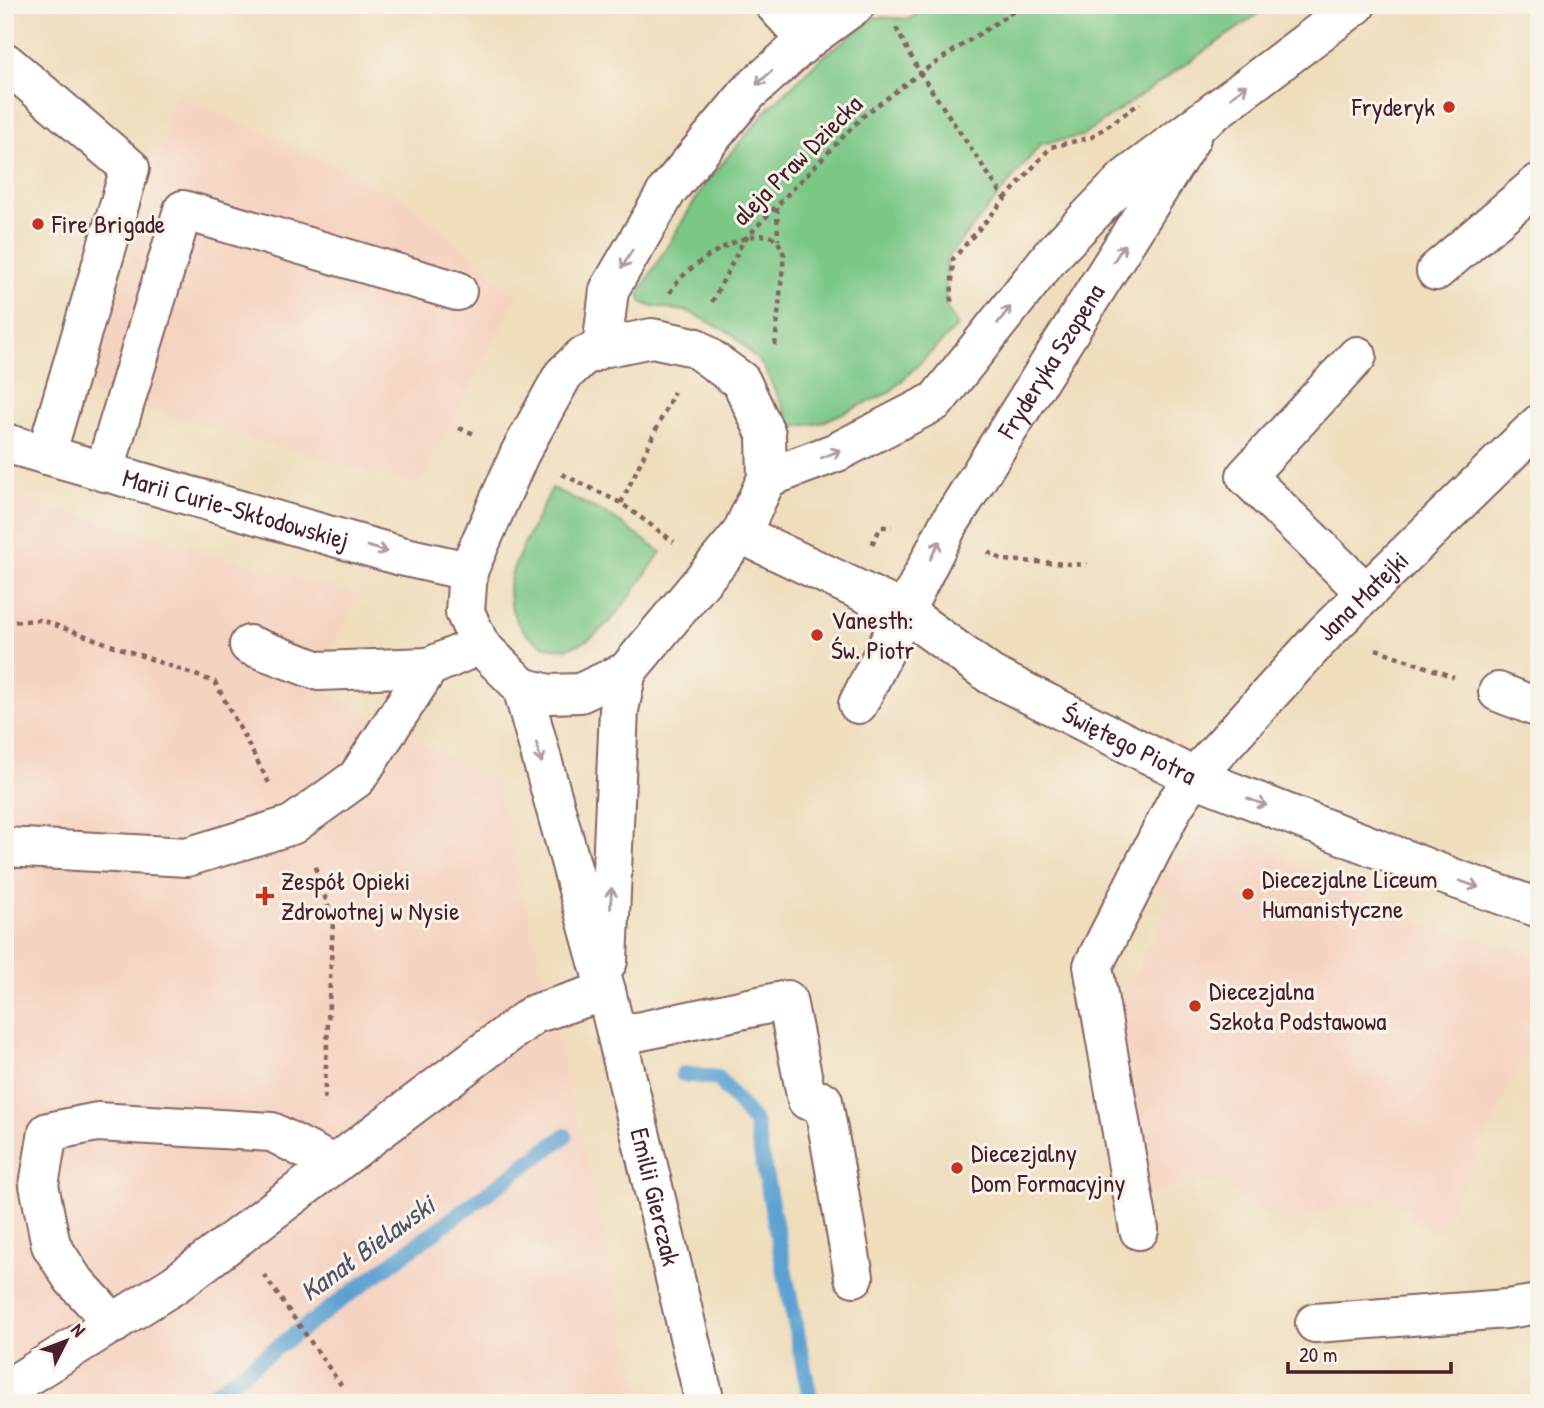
<svg xmlns="http://www.w3.org/2000/svg" width="1544" height="1408" viewBox="0 0 1544 1408" font-family="'Patrick Hand',sans-serif">
  <style>
    .built { fill: #f5d3c1 }
    .green { fill: #7ac786; stroke: #627358; stroke-width: 2 }
    .lines { fill: none; stroke-linecap: round; stroke-linejoin: round }
    .stream { stroke: #5ba0d0; stroke-width: 16 }
    .minor-casing { stroke: #84625e; stroke-width: 42 }
    .path { stroke: #84625e; stroke-width: 4.5; stroke-dasharray: 5 5; stroke-linecap: butt }
    .minor { stroke: #fff; stroke-width: 38 }
    .oneway { stroke: #ae9aa0 }
    .poi-dot { fill: #c8321e; stroke: #f7f3e8; stroke-width: 2.5 }
    .labels { text-anchor: middle; stroke-width: 6; stroke-linejoin: round; paint-order: stroke }
    .poi-label { font-size: 26px; fill: #4a1f2b; stroke: #f7f3e8; text-anchor: start }
    .street-label { font-size: 26px; fill: #4a1f2b; stroke: #f7f3e8 }
    .water-label { font-size: 28px; font-style: italic; fill: #51536d; stroke: #f7f3e8 }
  </style>
  <rect width="100%" height="100%" fill="#f7f3e8"/>
  <filter id="ink" filterUnits="userSpaceOnUse"><feTurbulence type="fractalNoise" baseFrequency=".0143" numOctaves="2"/><feDisplacementMap in="SourceGraphic" scale="14" xChannelSelector="R" yChannelSelector="G"/><feConvolveMatrix kernelMatrix="1 2 1 2 8 2 1 2 1" color-interpolation-filters="sRGB"/></filter>
  <filter id="wash" filterUnits="userSpaceOnUse"><feTurbulence type="fractalNoise" baseFrequency=".00686" numOctaves="4" result="noise"/><feDisplacementMap in="SourceGraphic" scale="28" xChannelSelector="R" yChannelSelector="G"/><feGaussianBlur stdDeviation="1.57" result="paint"/><feColorMatrix in="noise" values="0 0 0 0 0 0 0 0 0 0 0 0 0 0 0 0 0 1.4 0 .05"/><feComposite in="paint" operator="in"/></filter>
  <g filter="url(#wash)">
    <rect width="100%" height="100%" fill="#efddbc"/>
    <g class="built">
      <path d="M 177,94 L 364,179 L 377,190 L 392,189 L 517,295 L 420,487 L 90,393 Z"/>
      <path d="M 5,495 L 359,595 L 313,684 L 497,783 L 644,1403 L 5,1403 Z"/>
      <path d="M 1206,820 L 1425,924 L 1539,957 L 1539,1027 L 1439,1233 L 1408,1217 L 1411,1210 L 1381,1196 L 1373,1209 L 1359,1201 L 1296,1221 L 1245,1207 L 1222,1181 L 1150,1191 L 1118,1011 L 1172,896 L 1155,889 L 1169,857 L 1186,864 Z"/>
    </g>
    <g class="green">
      <path d="M 928,5 L 1271,5 L 1082,136 L 1041,144 L 947,258 L 946,307 L 958,326 L 889,393 L 820,423 L 793,427 L 763,366 L 732,334 L 690,312 L 647,305 L 642,302 L 639,293 L 705,184 L 768,109 L 820,59 L 875,17 L 910,19 Z"/>
      <path d="M 552,488 L 609,515 L 661,552 C 634,589 583,685 527,634 C 512,620 507,598 510,580 C 514,559 542,510 552,488 Z"/>
    </g>
    <g class="lines">
      <g class="stream">
        <path d="M 683,1074 L 718,1078 L 755,1123 L 811,1403"/>
        <path d="M 201,1403 L 565,1136"/>
      </g>
    </g>
  </g>
  <g filter="url(#ink)">
    <g class="lines">
      <g class="minor-casing">
        <g id="minor">
          <path d="M 775,5 L 807,40"/>
          <path d="M 5,62 L 130,168 L 46,455"/>
          <path d="M 1436,271 L 1539,183"/>
          <path d="M 652,338 L 694,347 L 741,381 L 766,434 L 767,478 L 741,534 L 627,671 L 580,693 L 549,694 L 522,687 L 480,645 L 465,612 L 468,571 L 520,453 L 563,375 L 582,357 L 602,348 Z"/>
          <path d="M 602,348 L 609,290 L 667,191 L 749,92 L 807,40 L 855,5"/>
          <path d="M 1357,356 L 1246,476 L 1366,593"/>
          <path id="s1" d="M 5,443 L 401,556 L 468,571"/>
          <path d="M 104,472 L 183,210 L 457,291"/>
          <path d="M 767,478 L 837,452 L 936,401 L 1051,256 L 1126,178 L 1356,5"/>
          <path id="s2" d="M 741,534 L 903,611 L 991,675 L 1194,777 L 1450,877 L 1539,908"/>
          <path d="M 249,645 L 319,671 L 429,667"/>
          <path id="s3" d="M 522,687 L 606,991 L 705,1403"/>
          <path d="M 1498,692 L 1539,708"/>
          <path id="s4" d="M 858,704 L 947,527 L 1191,138"/>
          <path d="M 5,847 L 187,857 L 292,825 L 357,778 L 429,667 L 480,645"/>
          <path d="M 608,961 L 619,710 L 627,671"/>
          <path d="M 618,1036 L 787,1000 L 807,1100 L 823,1101 L 854,1277"/>
          <path id="s5" d="M 1139,1230 L 1093,966 L 1174,806 L 1194,777 L 1326,632 L 1539,424"/>
          <path d="M 1315,1323 L 1507,1309 L 1539,1304"/>
          <path d="M 114,1324 L 72,1278 L 51,1245 L 39,1185 L 48,1132 L 97,1122 L 272,1132 L 333,1164"/>
          <path d="M 5,1390 L 174,1285 L 534,1014 L 606,991"/>
        </g>
      </g>
      <g class="path">
        <path d="M 896,28 L 920,73 L 1005,199 L 953,259 L 951,303"/>
        <path d="M 1005,199 L 1051,147 L 1092,137 L 1140,103"/>
        <path d="M 777,208 L 778,240"/>
        <path d="M 670,293 C 679,270 746,226 772,237 C 779,240 781,248 784,255 L 775,346"/>
        <path d="M 712,302 L 744,240 L 862,117 L 920,73 L 1023,5"/>
        <path d="M 459,428 L 477,435"/>
        <path d="M 562,474 L 621,503 L 674,542"/>
        <path d="M 621,503 L 674,392"/>
        <path d="M 872,544 L 881,527 L 892,527"/>
        <path d="M 988,552 L 1003,560 L 1087,565"/>
        <path d="M 5,622 L 41,620 L 215,682 L 269,783"/>
        <path d="M 1376,649 L 1454,677"/>
        <path d="M 315,867 L 333,921 L 324,1104"/>
        <path d="M 264,1275 L 341,1385"/>
      </g>
      <use href="#minor" class="minor"/>
    </g>
    <defs><path id="oneway-shaft" d="M-6 0H5M1.5-3L5.5 0L1.5 3" fill="none" stroke-width="1.6" stroke-linecap="round" stroke-linejoin="round" transform="scale(1.75)"/></defs>
    <g class="oneway">
      <use href="#oneway-shaft" transform="translate(764 78) rotate(138)"/>
      <use href="#oneway-shaft" transform="translate(1239 91) rotate(-37)"/>
      <use href="#oneway-shaft" transform="translate(1119 253) rotate(-58)"/>
      <use href="#oneway-shaft" transform="translate(627 259) rotate(120)"/>
      <use href="#oneway-shaft" transform="translate(1004 315) rotate(-52)"/>
      <use href="#oneway-shaft" transform="translate(831 454) rotate(-22)"/>
      <use href="#oneway-shaft" transform="translate(377 549) rotate(16)"/>
      <use href="#oneway-shaft" transform="translate(935 550) rotate(-63)"/>
      <use href="#oneway-shaft" transform="translate(539 753) rotate(75)"/>
      <use href="#oneway-shaft" transform="translate(1257 802) rotate(21)"/>
      <use href="#oneway-shaft" transform="translate(1469 884) rotate(19)"/>
      <use href="#oneway-shaft" transform="translate(611 898) rotate(-87)"/>
    </g>
  </g>
  <g class="poi-dot">
    <circle cx="1449" cy="107" r="7"/>
    <circle cx="38" cy="224" r="7"/>
    <circle cx="817" cy="635" r="7"/>
    <circle cx="1248" cy="894" r="7"/>
    <path d="M261.5 885.5h7v7h7v7h-7v7h-7v-7h-7v-7h7z"/>
    <circle cx="1195" cy="1006" r="7"/>
    <circle cx="957" cy="1168" r="7"/>
  </g>
  <g class="labels">
    <g class="poi-label">
      <text x="1435" y="116" text-anchor="end">Fryderyk</text>
      <text x="52" y="233">Fire Brigade</text>
      <text x="831" y="629">Vanesth:<tspan x="831" dy="30">Św. Piotr</tspan></text>
      <text x="1262" y="888">Diecezjalne Liceum<tspan x="1262" dy="30">Humanistyczne</tspan></text>
      <text x="281" y="890">Zespół Opieki<tspan x="281" dy="30">Zdrowotnej w Nysie</tspan></text>
      <text x="1209" y="1000">Diecezjalna<tspan x="1209" dy="30">Szkoła Podstawowa</tspan></text>
      <text x="971" y="1162">Diecezjalny<tspan x="971" dy="30">Dom Formacyjny</tspan></text>
    </g>
    <g class="street-label">
      <text transform="translate(797 160) rotate(-45)" y="9">aleja Praw Dziecka</text>
      <text dy="9" stroke="none"><textPath href="#s4" startOffset="394">Fryderyka Szopena</textPath></text>
      <text dy="9" stroke="none"><textPath href="#s1" startOffset="240">Marii Curie-Skłodowskiej</textPath></text>
      <text dy="9" stroke="none"><textPath href="#s5" startOffset="730">Jana Matejki</textPath></text>
      <text dy="9" stroke="none"><textPath href="#s2" startOffset="443">Świętego Piotra</textPath></text>
      <text dy="9" stroke="none"><textPath href="#s3" startOffset="527">Emilii Gierczak</textPath></text>
    </g>
    <g class="water-label">
      <text transform="translate(367 1248) rotate(-36)" y="10">Kanał Bielawski</text>
    </g>
  </g>
  <rect width="1544" height="1408" fill="none" stroke="#f7f3e8" stroke-width="28"/>
  <g transform="translate(66 1341) rotate(48)" stroke="#f7f3e8" stroke-width="5" paint-order="stroke">
  <path d="M0-5L12 26L0 18L-12 26Z" fill="#4a1f2b"/>
  <text y="-10" font-size="19" font-weight="bold" text-anchor="middle" fill="#4a1f2b">N</text>
  </g>
  <path d="M1288 1362v10h163v-10" fill="none" stroke="#4a1f2b" stroke-width="3.5"/>
  <text x="1299" y="1362" font-size="21" fill="#4a1f2b" stroke="#f7f3e8" stroke-width="5" paint-order="stroke">20 m</text>
</svg>
